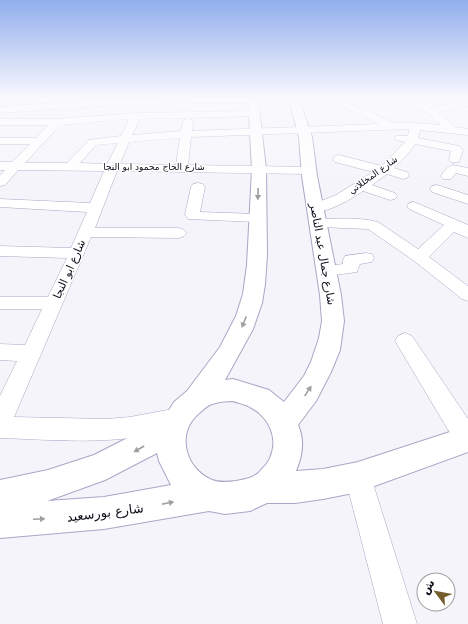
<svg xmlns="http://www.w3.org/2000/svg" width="468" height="624" viewBox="0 0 468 624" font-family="'DejaVu Sans','Noto Sans Arabic',sans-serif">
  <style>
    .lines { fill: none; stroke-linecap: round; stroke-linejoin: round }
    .minor-casing { stroke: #a9a7c5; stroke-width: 1 }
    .tertiary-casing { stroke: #a9a7c5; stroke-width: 2 }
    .minor { fill: #fff; fill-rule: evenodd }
    .tertiary { fill: #fff; fill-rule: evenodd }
    .oneway { fill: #9f9ea2 }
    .labels { text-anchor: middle; stroke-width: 3; stroke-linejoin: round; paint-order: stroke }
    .far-street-label { font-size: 9px; fill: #0e0c17; stroke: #fff }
    .street-label { font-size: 11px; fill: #0e0c17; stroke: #fff }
    .near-street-label { font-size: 13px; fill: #0e0c17; stroke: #fff }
  </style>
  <rect width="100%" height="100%" fill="#f5f4fb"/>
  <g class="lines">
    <g class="minor-casing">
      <g id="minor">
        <path d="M 117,99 L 258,99 L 259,100 L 254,103 L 131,104 L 0,113 L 0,107 Z"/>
        <path d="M 292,99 L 309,99 L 308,101 L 292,103 L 290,101 Z"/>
        <path d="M 319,99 L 333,99 L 368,111 L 393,123 L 415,123 L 441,125 L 428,113 L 401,99 L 413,99 L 432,108 L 468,100 L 468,106 L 438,112 L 455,127 L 468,129 L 468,135 L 420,130 L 418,138 L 459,146 L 463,150 L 459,162 L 451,162 L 449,159 L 451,151 L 415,144 L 408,154 L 394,168 L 407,172 L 409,175 L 407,178 L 403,179 L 387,174 L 372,185 L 395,193 L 397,196 L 395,199 L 390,200 L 363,191 C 351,199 325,215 311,211 L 309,208 L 311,205 L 336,195 L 373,172 L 335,162 L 333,159 L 335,156 L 339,155 L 382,166 L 405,142 L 396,140 L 395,138 L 396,136 L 408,136 L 409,129 L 191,137 L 188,165 L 312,167 L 314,170 L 312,173 L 308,174 L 117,171 L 95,228 L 179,228 L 184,230 L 187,233 L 184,236 L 179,238 L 91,237 L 14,417 L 106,419 L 130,417 L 178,408 L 186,411 L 190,418 L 186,425 C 127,447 62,440 0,438 L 0,396 L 17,361 L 0,360 L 0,344 L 25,345 L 42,309 L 0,309 L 0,297 L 48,297 L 67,258 L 0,256 L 0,246 L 71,248 L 87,212 L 0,207 L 0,199 L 90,203 L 104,171 L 18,170 L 5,185 L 0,186 L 0,175 L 5,170 L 0,170 L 0,162 L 12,162 L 30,144 L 0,144 L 0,138 L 36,138 L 48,125 L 0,125 L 0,119 L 57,119 L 136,113 L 255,111 L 260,114 L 258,116 L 188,118 L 193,121 L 192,131 L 378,124 L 362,115 ZM 187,118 L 183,121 L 181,131 L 132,135 L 140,119 ZM 129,119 L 121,136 L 89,140 L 67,163 L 25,163 L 60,125 ZM 180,138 L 176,165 L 120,164 L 129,142 ZM 118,143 L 107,164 L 80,163 L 96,145 Z"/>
        <path d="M 453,165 L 468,168 L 468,176 L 456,173 L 451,179 L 443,179 L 441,176 C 444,171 447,167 453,165 Z"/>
        <path d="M 198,183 L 203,184 L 205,187 L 200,212 L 258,214 L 263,215 L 265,218 L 263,221 L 258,222 L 188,219 L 185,214 L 191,187 L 193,184 Z"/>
        <path d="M 437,185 L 468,195 L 468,204 L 432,192 L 430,189 L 432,186 Z"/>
        <path d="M 414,202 L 468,225 L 468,238 L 454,232 L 429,257 L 468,286 L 468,301 L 462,299 L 413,260 L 368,229 L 319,227 L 314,226 L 312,223 L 314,220 L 319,219 C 339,219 359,217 378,222 L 418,249 L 444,225 L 409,209 L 407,206 L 409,203 Z"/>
        <path d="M 366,253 L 372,254 L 374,258 L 372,262 L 360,264 L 357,272 L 327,276 L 321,275 L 318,271 L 321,267 L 343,264 L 343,260 L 345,256 Z"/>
        <path d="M 405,333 L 412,336 L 468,419 L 468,451 L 459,448 L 395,341 L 398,336 Z"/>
        <path d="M 358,464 L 367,468 L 371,477 L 417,624 L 383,624 L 345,477 L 349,468 Z"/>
      </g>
    </g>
    <g class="tertiary-casing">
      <path id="tertiary" d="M 248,99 L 258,99 L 266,169 L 267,255 L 265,284 L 262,303 L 253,329 L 225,380 L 233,379 L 269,390 L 284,402 L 304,376 L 311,362 L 319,338 L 322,321 L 320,295 L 302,176 L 299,137 L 289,99 L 299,99 L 312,137 L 317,176 L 341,295 L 344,321 L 340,350 L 331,372 L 316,401 L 298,425 C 305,440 302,457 296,471 L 323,469 L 358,462 L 468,426 L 468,452 L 358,492 L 323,499 L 295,503 L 267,503 L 250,511 L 225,514 L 209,511 L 104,529 L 0,538 L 0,480 L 48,470 L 94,455 L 163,420 L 174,402 L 187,391 L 220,347 L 236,316 L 243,294 L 247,265 L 252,169 ZM 233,401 C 238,403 245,404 250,407 C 269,417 279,438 270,458 C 268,463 264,467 261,470 C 255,478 245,479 236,481 C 228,482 220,483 212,480 C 186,469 176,435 197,415 C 202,411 206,406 212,404 C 218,402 226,401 233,401 ZM 157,453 L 159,461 L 171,485 L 104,497 L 47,501 L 105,480 Z"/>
    </g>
    <use href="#minor" class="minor"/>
    <use href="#tertiary" class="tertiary"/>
  </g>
  <defs><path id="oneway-solid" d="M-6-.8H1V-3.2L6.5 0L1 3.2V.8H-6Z"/></defs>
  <g class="oneway">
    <use href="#oneway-solid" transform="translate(258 194) rotate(91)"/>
    <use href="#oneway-solid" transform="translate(244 322) rotate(112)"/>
    <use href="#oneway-solid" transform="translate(308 391) rotate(-57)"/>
    <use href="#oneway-solid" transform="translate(139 449) rotate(150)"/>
    <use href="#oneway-solid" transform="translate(168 503) rotate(-11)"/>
    <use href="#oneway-solid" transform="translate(39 519) rotate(-3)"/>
  </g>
  <linearGradient id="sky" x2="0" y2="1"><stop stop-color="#91aeed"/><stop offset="0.53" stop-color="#fafafd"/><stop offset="1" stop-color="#fafafd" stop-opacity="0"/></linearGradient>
  <rect width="468" height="187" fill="url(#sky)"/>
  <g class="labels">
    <g class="far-street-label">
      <text x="154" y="170">شارع الحاج محمود ابو النجا</text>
      <text transform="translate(373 175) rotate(-36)" y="3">شارع المخللاتي</text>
    </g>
    <g class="street-label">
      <text transform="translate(323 254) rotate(80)" y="4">شارع جمال عبد الناصر</text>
      <text transform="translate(69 269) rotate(-66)" y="4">شارع ابو النجا</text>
    </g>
    <g class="near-street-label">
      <text transform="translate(105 512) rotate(-7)" y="5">شارع بورسعيد</text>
    </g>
  </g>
  <g transform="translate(436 592) rotate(302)"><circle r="19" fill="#ffffff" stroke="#9f9ea2"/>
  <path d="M0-3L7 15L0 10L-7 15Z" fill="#755c2d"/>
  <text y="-6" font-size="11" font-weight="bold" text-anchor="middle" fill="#0e0c17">ش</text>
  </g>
</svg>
